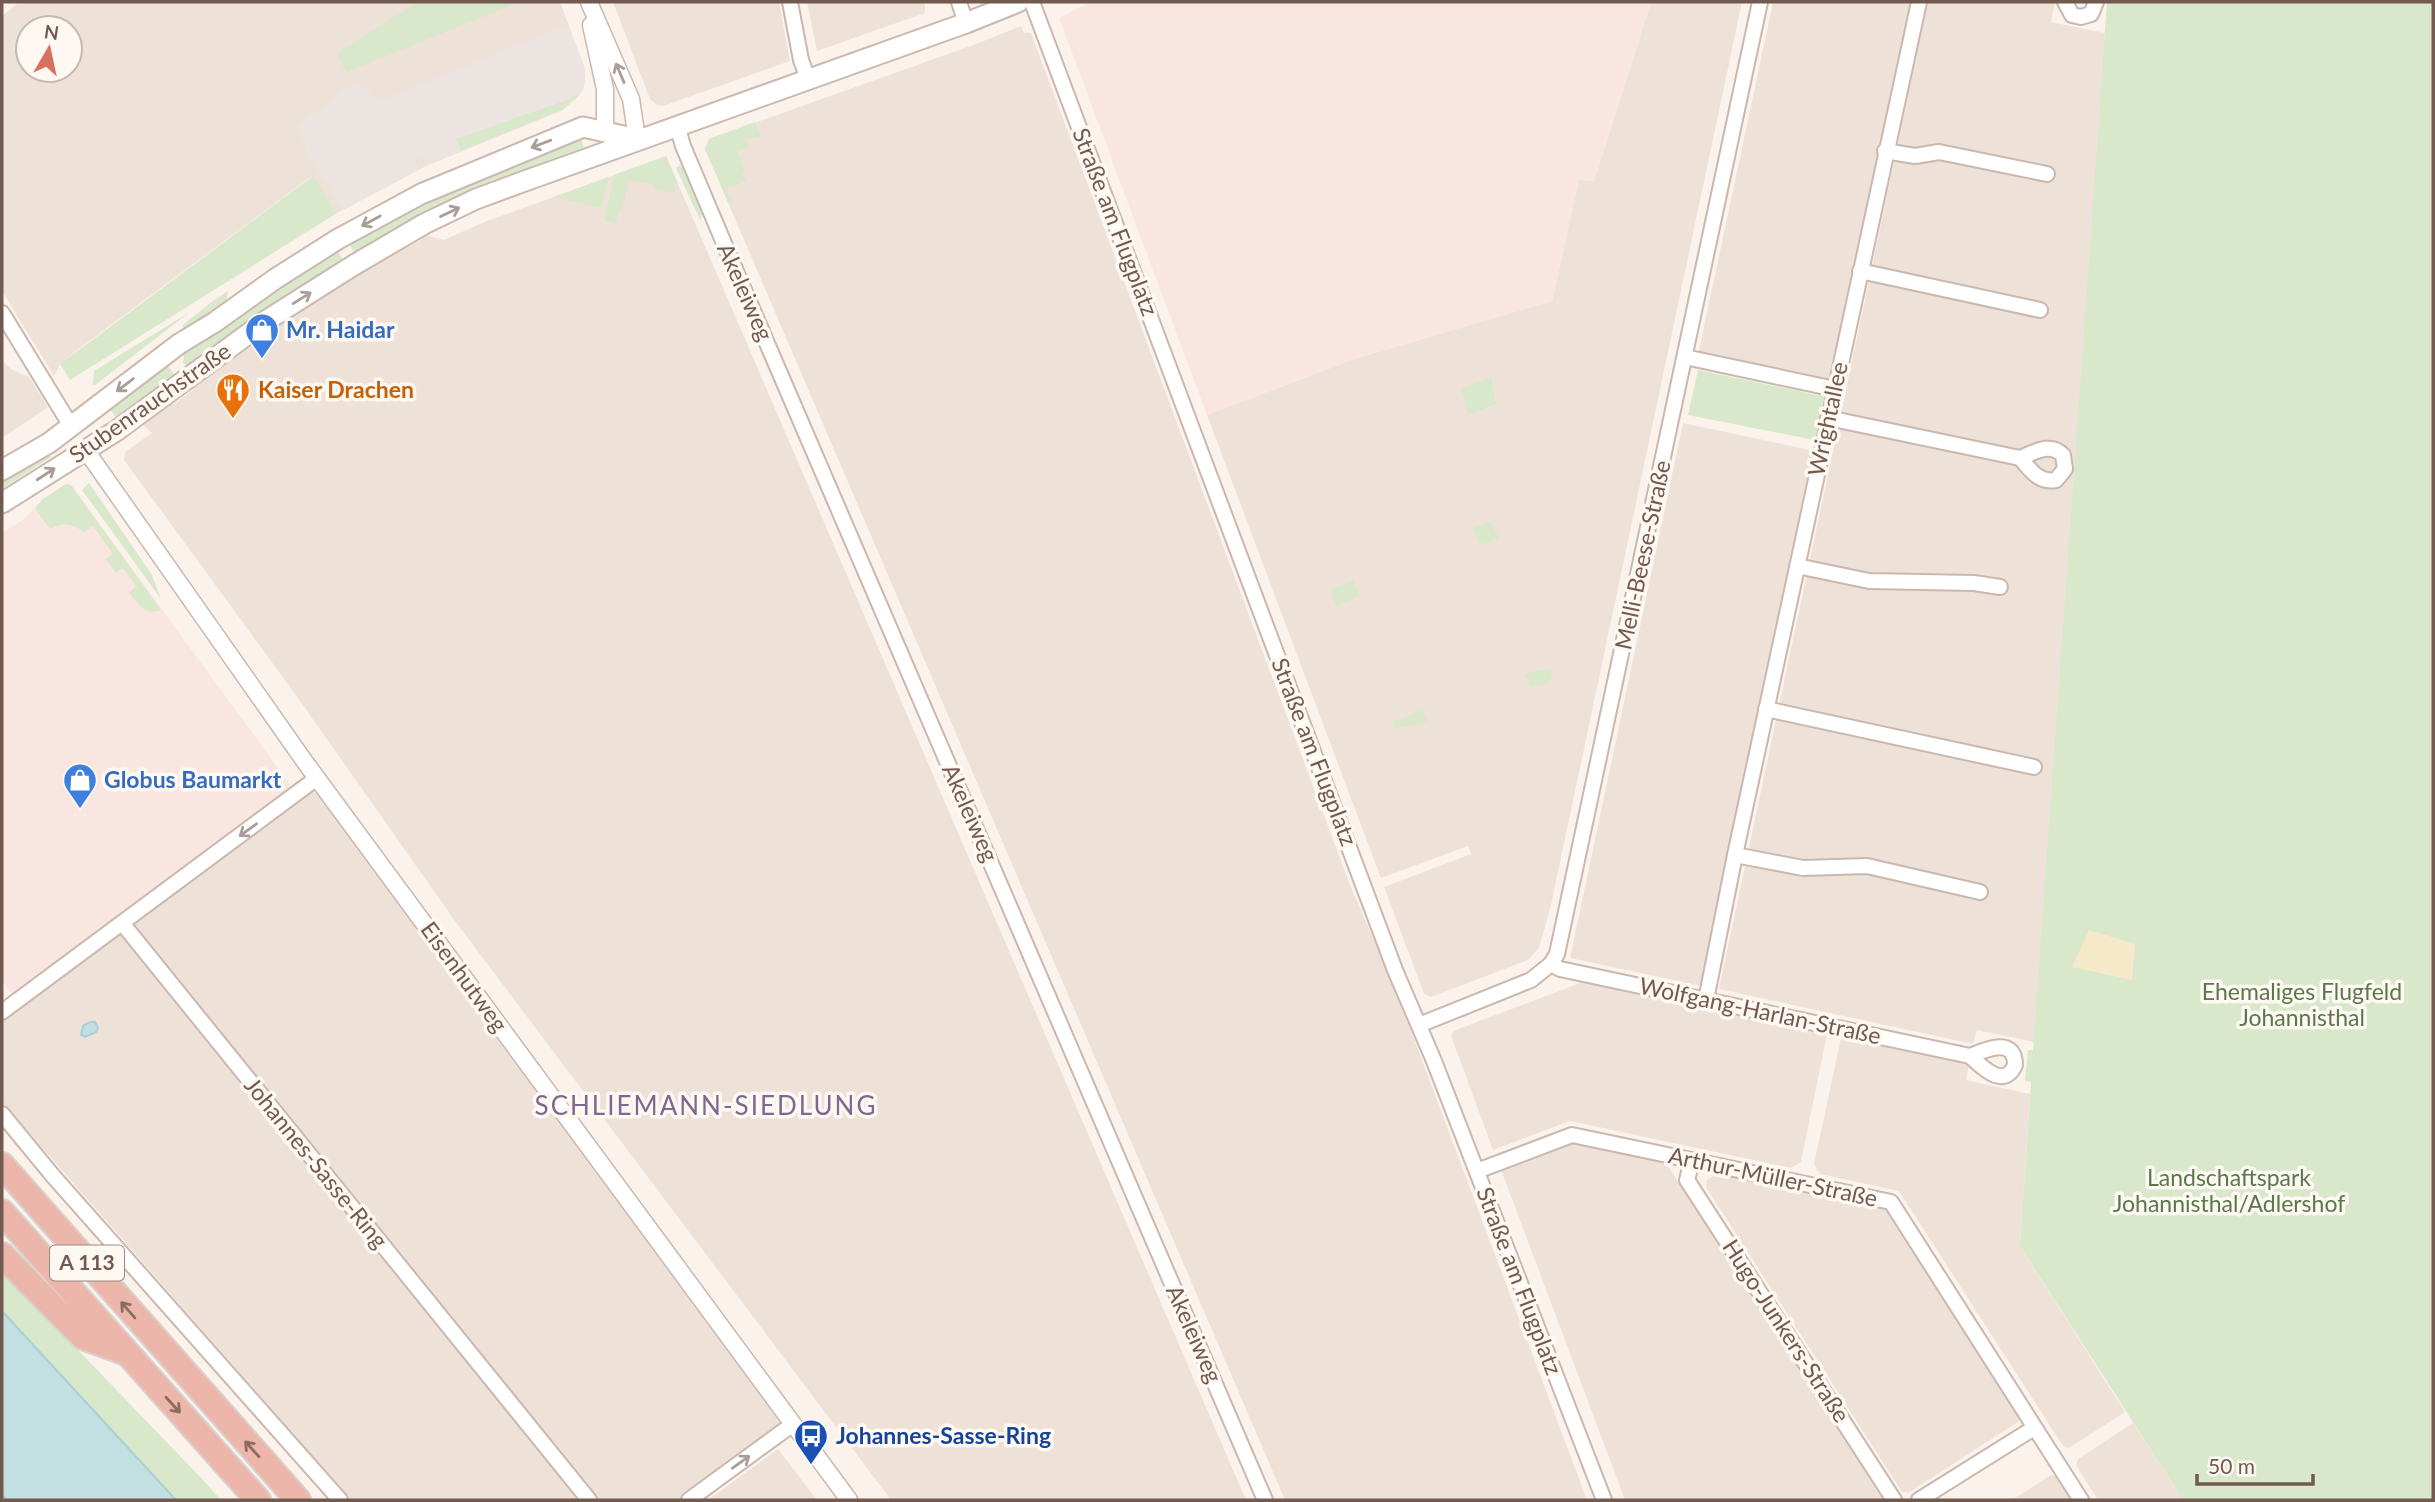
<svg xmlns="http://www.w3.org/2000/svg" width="2435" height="1502" viewBox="0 0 2435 1502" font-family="Lato,sans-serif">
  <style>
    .residential { fill: #eee2d8; fill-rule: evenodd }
    .commercial { fill: #f9e6e1 }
    .industrial { fill: #ebe4e0 }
    .green { fill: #d9e7cb }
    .sand { fill: #f6e9ca }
    .water { fill: #c2e0e2; stroke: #a9d0d3; stroke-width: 2 }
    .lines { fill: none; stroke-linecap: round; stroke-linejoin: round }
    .minor-casing { stroke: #c9b8af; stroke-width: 18 }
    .tertiary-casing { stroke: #c9b8af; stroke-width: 19 }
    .secondary-casing { stroke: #ccb8ae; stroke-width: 23 }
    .motorway-casing { stroke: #d8d1ce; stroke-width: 28 }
    .minor { stroke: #fff; stroke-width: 14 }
    .tertiary { stroke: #fff; stroke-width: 16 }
    .secondary { stroke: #fff; stroke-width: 19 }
    .motorway { stroke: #edb6aa; stroke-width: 24 }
    .oneway { stroke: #ab9c97 }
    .oneway2 { stroke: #8b6c63 }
    .labels { text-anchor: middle; stroke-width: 7; stroke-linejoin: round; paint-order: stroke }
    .shield { fill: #fdf8f2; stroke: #9c8981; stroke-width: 2 }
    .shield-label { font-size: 21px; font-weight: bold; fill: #735a51 }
    .street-label { font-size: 23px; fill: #735a51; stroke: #fdf8f2 }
    .shop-label { font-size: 23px; font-weight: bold; fill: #366cbe; stroke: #fdf8f2; text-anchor: start }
    .food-label { font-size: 23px; font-weight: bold; fill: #c56008; stroke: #fdf8f2; text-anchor: start }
    .park-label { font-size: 23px; fill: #5b784a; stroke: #fdf8f2 }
    .transit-label { font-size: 23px; font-weight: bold; fill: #164399; stroke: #fdf8f2; text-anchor: start }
    .quarter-label { font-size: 26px; letter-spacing: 2px; fill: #7f698e; stroke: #fdf8f2 }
  </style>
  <rect width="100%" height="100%" fill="#fbf3eb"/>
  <g class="residential">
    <path d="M 19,2 L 560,2 L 585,69 L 585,79 L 583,90 L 577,98 L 563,110 L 426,166 L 337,213 L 312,176 L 84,345 L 60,364 L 54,376 L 2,291 L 2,16 ZM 28,28 L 70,28 L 70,70 L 28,70 Z"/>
    <path d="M 613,2 L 779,2 L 790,61 L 663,106 L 657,105 L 650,99 Z"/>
    <path d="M 807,2 L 925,2 L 925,13 L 817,51 Z"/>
    <path d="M 1651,2 L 1742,2 L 1551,905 L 1539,948 L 1528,960 L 1431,997 L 1424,994 L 1384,887 L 1471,854 L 1468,846 L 1381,878 L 1207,415 L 1354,359 L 1552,301 L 1579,179 L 1594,181 Z"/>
    <path d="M 1773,2 L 1910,2 L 1830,378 L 1824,383 L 1698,355 Z"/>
    <path d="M 1928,2 L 2055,2 L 2051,22 L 2105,33 L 2034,1042 L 1977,1030 L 1973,1044 L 1719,989 Z"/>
    <path d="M 1021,26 L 1024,33 L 1031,33 L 1350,885 L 1396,991 L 1587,1500 L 1285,1500 L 705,149 L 709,139 L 976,44 Z"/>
    <path d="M 666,156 L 1246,1500 L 891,1500 L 455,921 L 293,691 L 124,460 L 125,452 L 152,433 L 141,423 L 168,403 L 174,404 L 193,390 L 194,383 L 210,370 L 217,371 L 225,364 L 226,358 L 259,334 L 394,249 L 401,251 L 421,240 L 423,234 L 444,240 L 482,223 Z"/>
    <path d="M 2,360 L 11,369 L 29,377 L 48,407 L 2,438 Z"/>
    <path d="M 1683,423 L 1810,450 L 1813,455 L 1701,986 L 1570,958 Z"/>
    <path d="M 312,792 L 320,795 L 781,1422 L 780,1429 L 682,1500 L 592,1500 L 132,926 L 135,920 Z"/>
    <path d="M 121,931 L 585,1500 L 351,1500 L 2,1102 L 2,1016 Z"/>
    <path d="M 1583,982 L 1827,1034 L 1801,1162 L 1791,1168 L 1570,1121 L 1493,1150 L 1451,1036 L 1453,1031 Z"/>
    <path d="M 1841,1038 L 1969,1064 L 1966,1080 L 2030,1094 L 2020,1246 L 2125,1412 L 2069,1448 L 2063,1446 L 1899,1191 L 1820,1174 L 1814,1164 Z"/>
    <path d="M 1572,1143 L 1666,1163 L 1883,1500 L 1625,1500 L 1501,1170 Z"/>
    <path d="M 1718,1173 L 1882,1208 L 1888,1213 L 2019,1416 L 2018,1422 L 1908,1493 L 1902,1492 L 1706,1187 L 1707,1180 Z"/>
    <path d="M 2133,1423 L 2183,1500 L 2098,1500 L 2076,1465 L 2078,1459 Z"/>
    <path d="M 778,1449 L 817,1500 L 708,1500 Z"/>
    <path d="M 2051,1475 L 2058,1476 L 2073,1500 L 2012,1500 Z"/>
  </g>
  <g class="commercial">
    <path d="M 1090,2 L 1651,2 L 1594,181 L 1579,180 L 1552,301 L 1354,359 L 1207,415 L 1059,18 Z"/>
    <path d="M 66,484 L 71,485 L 292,787 L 12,994 L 2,982 L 2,533 L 24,519 L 43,499 Z"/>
  </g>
  <path class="industrial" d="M 568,25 L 585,69 L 583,90 L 577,98 L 426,166 L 422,155 L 413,159 L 419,170 L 343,210 L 310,158 L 297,126 L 356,82 L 379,101 Z"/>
  <g class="green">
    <path d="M 418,2 L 519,2 L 347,72 L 339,60 L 339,54 L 343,49 Z"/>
    <path d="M 2107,2 L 2433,2 L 2433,1500 L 2183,1500 L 2020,1246 L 2031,1082 L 2025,1081 L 2028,1050 L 2033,1050 Z"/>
    <path d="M 580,94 L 562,110 L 461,150 L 456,139 L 570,99 L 575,95 Z"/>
    <path d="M 755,122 L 761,136 L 746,139 L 750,148 L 737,151 L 745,171 L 742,173 L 746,181 L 726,189 L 729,197 L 732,196 L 734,200 L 728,202 L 705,149 L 709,139 Z"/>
    <path d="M 580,136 L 584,147 L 476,187 L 435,207 L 355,254 L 348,242 L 440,193 Z"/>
    <path d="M 666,156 L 677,181 L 674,193 L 655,189 L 655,185 L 629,180 L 622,210 L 619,210 L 616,224 L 604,221 L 614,175 Z"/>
    <path d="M 681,165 L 703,214 L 700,220 L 676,168 Z"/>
    <path d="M 313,176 L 337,213 L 70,380 L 60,364 Z"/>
    <path d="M 609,177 L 601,208 L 554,197 Z"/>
    <path d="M 336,249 L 344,261 L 262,312 L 189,366 L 183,363 L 184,354 L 226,322 Z"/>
    <path d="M 228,291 L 226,304 L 185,328 L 182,326 L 210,303 Z"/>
    <path d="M 190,312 L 95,385 L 93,385 L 94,371 Z"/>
    <path d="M 168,366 L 176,377 L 117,420 L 111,410 Z"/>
    <path d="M 1698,370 L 1827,397 L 1819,441 L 1688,415 Z"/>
    <path d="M 1491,377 L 1496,404 L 1468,415 L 1461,388 Z"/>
    <path d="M 47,452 L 51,457 L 2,489 L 2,478 Z"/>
    <path d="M 89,483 L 152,575 L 161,599 L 82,490 Z"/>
    <path d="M 66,484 L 71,485 L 161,610 C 146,616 138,604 129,593 L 136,586 L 123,568 L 116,573 L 106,559 L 113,554 L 93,526 L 84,532 C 73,523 62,522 50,529 L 35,508 L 43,499 Z"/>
    <path d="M 1490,521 L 1499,538 L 1480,545 L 1473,528 Z"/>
    <path d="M 1353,580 L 1359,595 L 1336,607 L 1331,589 Z"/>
    <path d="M 1553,668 L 1550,683 L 1530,687 L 1524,674 Z"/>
    <path d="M 1423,710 L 1427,722 L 1395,729 L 1392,722 Z"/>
    <path d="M 2,1271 L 204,1481 L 221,1500 L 176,1500 L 2,1311 Z"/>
  </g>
  <path class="sand" d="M 2089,930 L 2135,944 L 2132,980 L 2072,967 Z"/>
  <g class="water">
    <path d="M 90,1022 L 95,1022 L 98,1028 L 96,1032 L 85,1037 L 81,1035 L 83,1026 Z"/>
    <path d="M 2,1311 L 176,1500 L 7,1500 L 2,1495 Z"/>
  </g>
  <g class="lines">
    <g class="minor-casing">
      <g id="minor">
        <path d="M 790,2 L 801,60 L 808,79"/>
        <path d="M 959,2 L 966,23"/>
        <path d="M 1032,2 L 1395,970 L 1434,1061 L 1604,1500"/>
        <path d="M 2065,2 L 2072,15 L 2081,17 L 2091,14 L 2096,2"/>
        <path d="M 677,125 L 683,146 L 726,248 L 1265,1500"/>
        <path d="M 1885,151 L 1915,156 L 1939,152 L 2047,174"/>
        <path d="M 1860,271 L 2040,310"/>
        <path d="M 2,313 L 71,426"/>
        <path d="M 1685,357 L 1835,389"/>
        <path d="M 1828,418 L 2020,458 C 2035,452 2050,442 2063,455 L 2065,469 L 2056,480 C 2038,483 2031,470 2020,458"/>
        <path d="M 1797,566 L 1869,581 L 1974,583 L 2000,587"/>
        <path d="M 1766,709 L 2034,767"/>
        <path d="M 1735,855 L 1803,868 L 1867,866 L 1980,892"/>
        <path d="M 122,923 L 589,1500"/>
        <path d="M 1551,964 L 1560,969 L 1970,1056 C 1985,1050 2015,1036 2015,1065 C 2004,1090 1982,1067 1970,1056"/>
        <path d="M 1706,1000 L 1735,855 L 1919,2"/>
        <path d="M 2,1012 L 317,778"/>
        <path d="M 1419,1025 L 1531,980 L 1551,964 L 1557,954 L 1760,2"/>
        <path d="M 2,1114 L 53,1176 L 340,1500"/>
        <path d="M 1692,1160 L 1687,1180 L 1894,1500"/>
        <path d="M 1477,1171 L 1572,1135 L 1891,1202 L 2081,1500"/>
        <path d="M 689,1500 L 793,1424"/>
        <path d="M 1919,1500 L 2034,1428"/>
      </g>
    </g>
    <g class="tertiary-casing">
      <g id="tertiary">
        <path d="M 589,2 L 631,99 L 637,139"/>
        <path d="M 591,25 L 605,89 L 605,132"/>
        <path d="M 85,449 L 305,762 L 849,1500"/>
      </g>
    </g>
    <g class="secondary-casing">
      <g id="secondary">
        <path d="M 2,470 L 49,443 L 179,344 L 215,322 L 275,279 L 338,239 L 421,194 L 583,127 L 637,139"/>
        <path d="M 2,503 L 116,431 L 267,320 L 354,265 L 424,224 L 476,199 L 522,182 L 966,23 L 1018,2"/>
      </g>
    </g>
    <g class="motorway-casing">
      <g id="motorway">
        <path d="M 2,1165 L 298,1500"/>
        <path d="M 2,1212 L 258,1500"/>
        <path d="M 2,1255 L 83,1337 L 124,1352"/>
      </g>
    </g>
    <use href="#minor" class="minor"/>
    <use href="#tertiary" class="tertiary"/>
    <use href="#secondary" class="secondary"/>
    <use href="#motorway" class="motorway"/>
  </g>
  <defs><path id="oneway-shaft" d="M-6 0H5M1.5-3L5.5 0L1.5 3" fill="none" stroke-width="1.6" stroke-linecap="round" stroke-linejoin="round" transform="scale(1.75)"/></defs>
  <g class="oneway">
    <use href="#oneway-shaft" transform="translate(620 73) rotate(-113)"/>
    <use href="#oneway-shaft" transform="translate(541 144) rotate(159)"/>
    <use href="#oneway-shaft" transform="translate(450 212) rotate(-25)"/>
    <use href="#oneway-shaft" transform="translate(371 221) rotate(151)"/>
    <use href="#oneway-shaft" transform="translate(302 298) rotate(-32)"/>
    <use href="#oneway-shaft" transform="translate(125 385) rotate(143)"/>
    <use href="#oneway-shaft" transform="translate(46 474) rotate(-33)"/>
    <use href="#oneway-shaft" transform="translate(248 830) rotate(144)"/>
    <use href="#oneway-shaft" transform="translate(741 1462) rotate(-36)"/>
  </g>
  <g class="oneway2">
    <use href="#oneway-shaft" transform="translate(128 1310) rotate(-131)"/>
    <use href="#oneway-shaft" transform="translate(173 1405) rotate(48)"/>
    <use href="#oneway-shaft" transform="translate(252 1449) rotate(-132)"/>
  </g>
  <defs>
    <g id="shop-pin" transform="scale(1.75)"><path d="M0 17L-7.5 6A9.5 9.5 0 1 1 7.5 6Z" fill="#3f7fe0" stroke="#fdf8f2"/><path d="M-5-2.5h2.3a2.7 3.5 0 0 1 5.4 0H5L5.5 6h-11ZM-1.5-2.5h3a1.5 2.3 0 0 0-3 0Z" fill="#fff"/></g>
    <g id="restaurant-pin" transform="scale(1.75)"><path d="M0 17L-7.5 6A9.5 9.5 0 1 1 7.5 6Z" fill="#e8710a" stroke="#fdf8f2"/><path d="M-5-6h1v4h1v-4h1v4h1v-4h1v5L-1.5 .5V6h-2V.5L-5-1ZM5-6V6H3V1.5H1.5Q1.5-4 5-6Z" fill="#fff"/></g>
    <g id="bus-pin" transform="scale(1.75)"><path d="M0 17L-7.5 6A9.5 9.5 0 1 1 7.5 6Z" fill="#1a4fb4" stroke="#fdf8f2"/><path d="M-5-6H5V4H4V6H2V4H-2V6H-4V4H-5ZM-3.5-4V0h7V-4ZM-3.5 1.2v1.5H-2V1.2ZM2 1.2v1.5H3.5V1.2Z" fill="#fff"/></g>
  </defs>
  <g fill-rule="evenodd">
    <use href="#shop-pin" x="262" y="330"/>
    <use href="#restaurant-pin" x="233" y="390"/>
    <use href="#shop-pin" x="80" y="780"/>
    <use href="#bus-pin" x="811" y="1436"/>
  </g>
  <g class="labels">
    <rect class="shield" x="50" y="1245.5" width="74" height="35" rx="5"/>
    <g class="shield-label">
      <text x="87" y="1270">A 113</text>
    </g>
    <g class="street-label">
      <text transform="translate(1115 222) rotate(69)" y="8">Straße am Flugplatz</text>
      <text transform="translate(745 292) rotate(66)" y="8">Akeleiweg</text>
      <text transform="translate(150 403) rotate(-35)" y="8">Stubenrauchstraße</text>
      <text transform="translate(1828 419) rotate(-78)" y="8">Wrightallee</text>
      <text transform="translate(1643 555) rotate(-78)" y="8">Melli-Beese-Straße</text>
      <text transform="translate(1314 752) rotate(69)" y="8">Straße am Flugplatz</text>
      <text transform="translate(970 813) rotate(66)" y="8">Akeleiweg</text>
      <text transform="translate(464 977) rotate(54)" y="8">Eisenhutweg</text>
      <text transform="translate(1760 1011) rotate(12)" y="8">Wolfgang-Harlan-Straße</text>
      <text transform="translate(316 1163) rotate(51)" y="8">Johannes-Sasse-Ring</text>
      <text transform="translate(1773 1177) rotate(12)" y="8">Arthur-Müller-Straße</text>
      <text transform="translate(1519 1281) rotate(69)" y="8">Straße am Flugplatz</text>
      <text transform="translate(1786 1331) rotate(57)" y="8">Hugo-Junkers-Straße</text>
      <text transform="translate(1194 1334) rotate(66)" y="8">Akeleiweg</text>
    </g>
    <g class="shop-label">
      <text x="286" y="338">Mr. Haidar</text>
      <text x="104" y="788">Globus Baumarkt</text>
    </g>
    <g class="food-label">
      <text x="258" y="398">Kaiser Drachen</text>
    </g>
    <g class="park-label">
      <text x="2302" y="1000">Ehemaliges Flugfeld<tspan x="2302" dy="26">Johannisthal</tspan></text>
      <text x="2229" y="1186">Landschaftspark<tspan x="2229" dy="26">Johannisthal/Adlershof</tspan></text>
    </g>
    <g class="transit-label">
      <text x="836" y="1444">Johannes-Sasse-Ring</text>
    </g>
    <g class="quarter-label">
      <text x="706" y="1115">SCHLIEMANN-SIEDLUNG</text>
    </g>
  </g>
  <rect width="2435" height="1502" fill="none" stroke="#735a51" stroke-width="7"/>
  <g transform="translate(49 49) rotate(9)"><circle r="33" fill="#fdf8f2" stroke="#c6b9b2" stroke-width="2"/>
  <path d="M0-5L12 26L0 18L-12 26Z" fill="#d6705f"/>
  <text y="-10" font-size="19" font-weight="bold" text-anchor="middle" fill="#735a51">N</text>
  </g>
  <path d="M2197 1474v10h116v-10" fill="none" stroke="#735a51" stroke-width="3.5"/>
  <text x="2208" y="1474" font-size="21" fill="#735a51" stroke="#fdf8f2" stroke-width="5" paint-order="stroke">50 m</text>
</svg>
